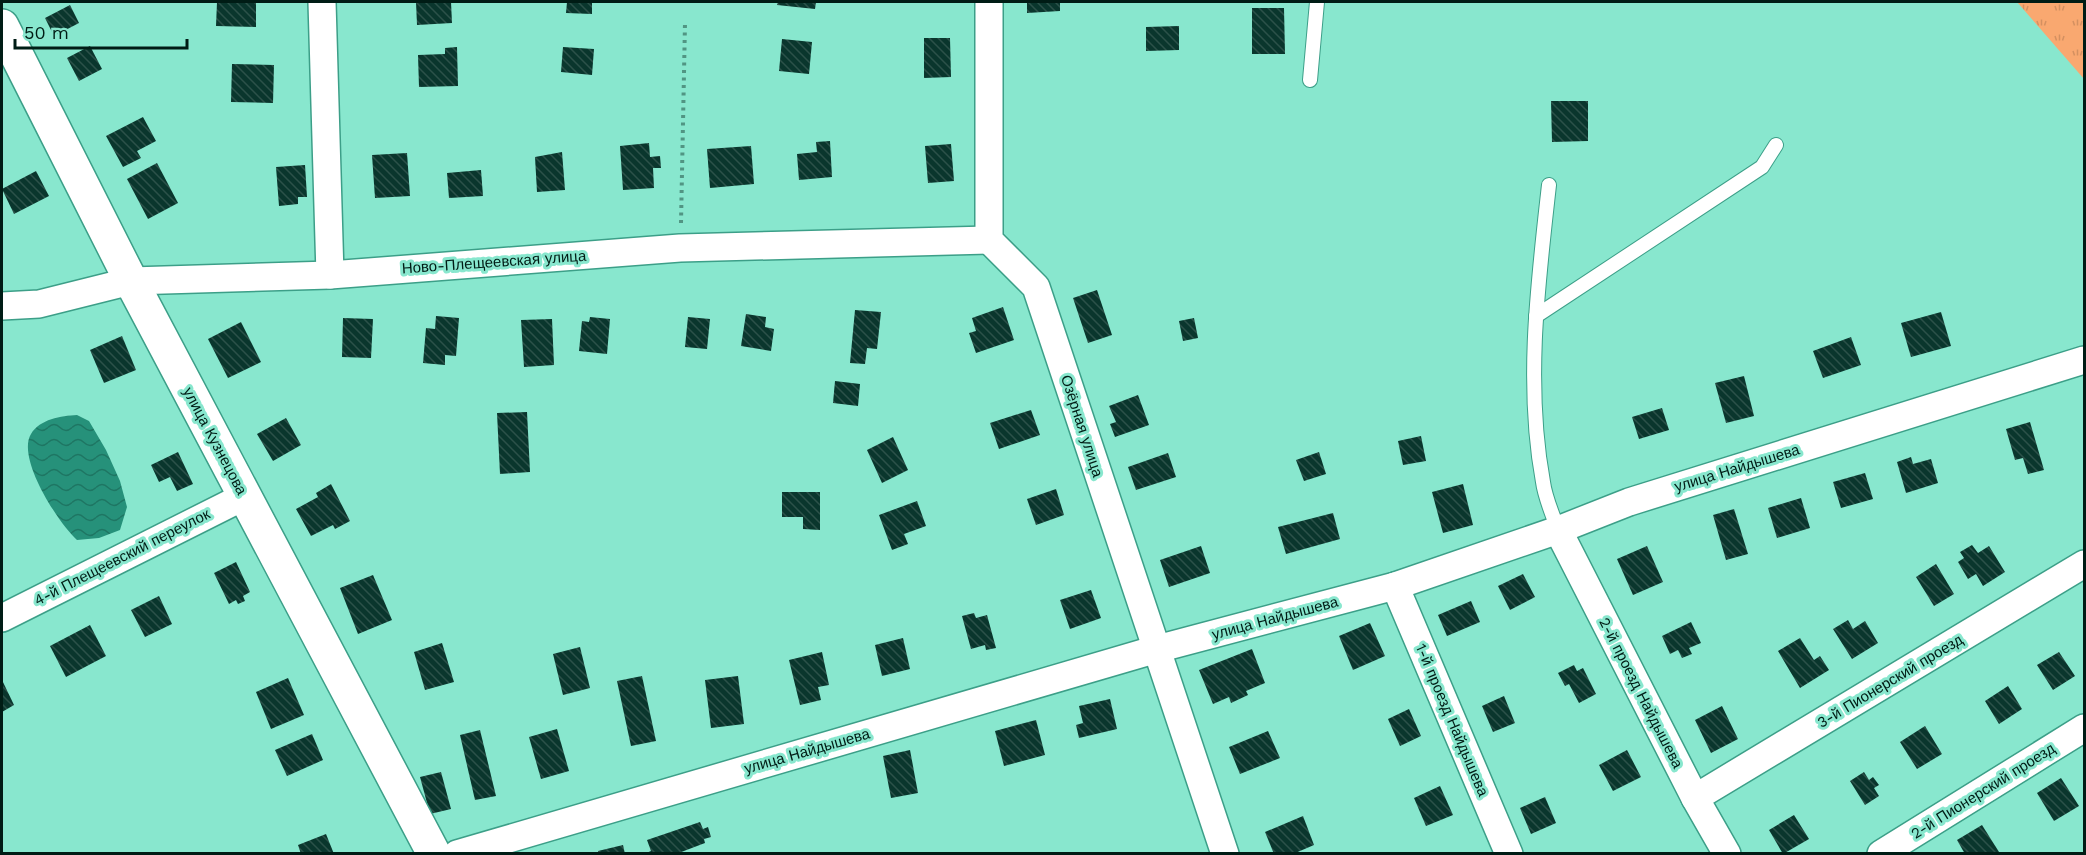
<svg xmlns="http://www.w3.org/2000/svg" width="2086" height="855" viewBox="0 0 2086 855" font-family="'Work Sans',sans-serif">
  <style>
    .grass { fill: url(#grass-tufts) }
    .water { fill: url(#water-waves) }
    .building { fill: url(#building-back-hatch) }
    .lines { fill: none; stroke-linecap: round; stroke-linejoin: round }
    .service-casing { stroke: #3c9f88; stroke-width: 16 }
    .minor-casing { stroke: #3c9f88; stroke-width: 30 }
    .tertiary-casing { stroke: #3c9f88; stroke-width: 36 }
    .path { stroke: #519583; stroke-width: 4; stroke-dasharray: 3 4.5; stroke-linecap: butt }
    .service { stroke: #fff; stroke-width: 14 }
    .minor { stroke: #fff; stroke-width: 27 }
    .tertiary { stroke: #fff; stroke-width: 33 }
    .labels { text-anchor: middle; stroke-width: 6; stroke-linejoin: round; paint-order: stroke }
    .street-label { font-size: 15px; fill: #001c15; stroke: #88e7ce }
  </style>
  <defs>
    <pattern id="grass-tufts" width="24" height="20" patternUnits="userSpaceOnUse" patternTransform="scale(1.5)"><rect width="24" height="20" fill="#f9a870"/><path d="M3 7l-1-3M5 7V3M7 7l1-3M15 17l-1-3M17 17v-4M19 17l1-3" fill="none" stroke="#d49060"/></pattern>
    <pattern id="water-waves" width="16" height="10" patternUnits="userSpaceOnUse" patternTransform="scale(1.5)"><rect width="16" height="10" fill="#26917a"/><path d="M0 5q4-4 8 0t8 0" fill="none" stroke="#1e7663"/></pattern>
    <pattern id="building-back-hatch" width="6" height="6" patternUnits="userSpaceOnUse" patternTransform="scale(1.5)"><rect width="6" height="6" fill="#0a362d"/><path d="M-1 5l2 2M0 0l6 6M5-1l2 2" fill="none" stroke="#2c5149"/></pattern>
  </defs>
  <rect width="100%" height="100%" fill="#88e7ce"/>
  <path class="grass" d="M 2017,2 L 2084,2 L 2084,79 Z"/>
  <path class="water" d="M 77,415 L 89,421 L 106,450 L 120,481 L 127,507 L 120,530 L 99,538 L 77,540 C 59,524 16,458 31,434 C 40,419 61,416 77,415 Z"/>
  <g class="building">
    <path d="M 217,2 L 256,2 L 256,27 L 216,26 Z"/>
    <path d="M 416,2 L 451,2 L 452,23 L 417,25 Z"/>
    <path d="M 567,2 L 592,2 L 592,14 L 566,13 Z"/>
    <path d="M 778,2 L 816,2 L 815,9 L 777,5 Z"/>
    <path d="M 1027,2 L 1060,2 L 1060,11 L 1027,13 Z"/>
    <path d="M 70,5 L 79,23 L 54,36 L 45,18 Z"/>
    <path d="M 1252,8 L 1284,8 L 1285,54 L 1252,54 Z"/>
    <path d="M 1179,26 L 1179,50 L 1146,51 L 1146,27 Z"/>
    <path d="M 924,38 L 950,38 L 951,77 L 924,78 Z"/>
    <path d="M 782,39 L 812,42 L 809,74 L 779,71 Z"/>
    <path d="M 90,46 L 102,69 L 79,81 L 67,58 Z"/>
    <path d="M 457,47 L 458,86 L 419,87 L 418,55 L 445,54 L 445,48 Z"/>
    <path d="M 563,47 L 594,49 L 592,75 L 561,72 Z"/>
    <path d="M 232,64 L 274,65 L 273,103 L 231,102 Z"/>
    <path d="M 1551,101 L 1588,101 L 1588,141 L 1552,142 Z"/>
    <path d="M 143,117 L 156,141 L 137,151 L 141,158 L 123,167 L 106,136 Z"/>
    <path d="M 830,141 L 832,177 L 799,180 L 797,154 L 817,152 L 816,142 Z"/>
    <path d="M 649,143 L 650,157 L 660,156 L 661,168 L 653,168 L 654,188 L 623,190 L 620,146 Z"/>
    <path d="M 951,144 L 954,181 L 928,183 L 925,146 Z"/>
    <path d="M 751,146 L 754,184 L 710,188 L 707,149 Z"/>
    <path d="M 562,152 L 565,190 L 537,192 L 535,157 Z"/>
    <path d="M 407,153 L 410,196 L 375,198 L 372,155 Z"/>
    <path d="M 157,163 L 178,203 L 148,219 L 127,179 Z"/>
    <path d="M 305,165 L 307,197 L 298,197 L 298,204 L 279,206 L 276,167 Z"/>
    <path d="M 481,170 L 483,196 L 449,198 L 447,173 Z"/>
    <path d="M 36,171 L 49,196 L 14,214 L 2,189 Z"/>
    <path d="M 1097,290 L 1112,335 L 1088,343 L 1073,298 Z"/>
    <path d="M 1003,307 L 1014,340 L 976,353 L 969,333 L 976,331 L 972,318 Z"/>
    <path d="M 855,310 L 881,312 L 877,349 L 867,348 L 865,364 L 850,363 Z"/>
    <path d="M 1941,312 L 1951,346 L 1911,357 L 1901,323 Z"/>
    <path d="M 746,314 L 766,317 L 765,327 L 774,329 L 771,351 L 741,346 Z"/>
    <path d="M 436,316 L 459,318 L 456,356 L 445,355 L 445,365 L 423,363 L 426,328 L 435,329 Z"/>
    <path d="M 590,317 L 610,319 L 607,354 L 579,351 L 582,321 L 589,322 Z"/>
    <path d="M 688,317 L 710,319 L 707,349 L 685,347 Z"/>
    <path d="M 343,318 L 373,319 L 371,358 L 342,357 Z"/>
    <path d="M 1194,318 L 1198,338 L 1183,341 L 1179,321 Z"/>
    <path d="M 552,319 L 554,365 L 524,367 L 521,320 Z"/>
    <path d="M 241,322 L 261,362 L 228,378 L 208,339 Z"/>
    <path d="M 122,336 L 136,370 L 104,383 L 90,350 Z"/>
    <path d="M 1851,337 L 1861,365 L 1823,378 L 1813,351 Z"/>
    <path d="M 1744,376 L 1754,416 L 1726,423 L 1715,383 Z"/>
    <path d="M 835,381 L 860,384 L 858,406 L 833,403 Z"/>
    <path d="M 1138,395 L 1149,425 L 1115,437 L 1110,424 L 1116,422 L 1109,406 Z"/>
    <path d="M 1662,408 L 1669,430 L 1639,439 L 1632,417 Z"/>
    <path d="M 1031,410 L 1040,435 L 999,449 L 990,423 Z"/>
    <path d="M 527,412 L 530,472 L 500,474 L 497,413 Z"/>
    <path d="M 286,418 L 301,445 L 273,461 L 257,434 Z"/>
    <path d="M 2030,422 L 2044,470 L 2028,474 L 2023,458 L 2015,460 L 2006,429 Z"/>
    <path d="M 1421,436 L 1426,461 L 1403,465 L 1398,441 Z"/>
    <path d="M 893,437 L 908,470 L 882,483 L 867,450 Z"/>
    <path d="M 178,452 L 193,484 L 177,491 L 170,477 L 159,482 L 151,465 Z"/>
    <path d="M 1319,452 L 1326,474 L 1304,481 L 1296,460 Z"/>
    <path d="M 1168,453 L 1176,477 L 1136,490 L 1128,467 Z"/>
    <path d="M 1911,457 L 1913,464 L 1931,459 L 1938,483 L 1906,493 L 1897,462 Z"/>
    <path d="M 1865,473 L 1873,499 L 1841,508 L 1833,482 Z"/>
    <path d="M 331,484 L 350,521 L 335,529 L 333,525 L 311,536 L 296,509 L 318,497 L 316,493 Z"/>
    <path d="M 1463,484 L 1473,525 L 1443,533 L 1432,492 Z"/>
    <path d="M 1056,489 L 1064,515 L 1036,525 L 1027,499 Z"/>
    <path d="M 782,492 L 820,492 L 820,530 L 803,529 L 803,517 L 782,517 Z"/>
    <path d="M 1801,498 L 1810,528 L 1777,538 L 1768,508 Z"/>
    <path d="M 917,501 L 926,526 L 904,534 L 908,544 L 892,550 L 879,515 Z"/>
    <path d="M 1734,509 L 1748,554 L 1726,560 L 1713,515 Z"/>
    <path d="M 1333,513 L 1340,539 L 1286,554 L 1278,527 Z"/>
    <path d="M 1972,545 L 1978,553 L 1989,546 L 2005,572 L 1983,586 L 1976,574 L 1968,579 L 1958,562 L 1964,558 L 1960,552 Z"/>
    <path d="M 1201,546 L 1210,573 L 1169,587 L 1160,560 Z"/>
    <path d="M 1647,546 L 1663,582 L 1633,595 L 1617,559 Z"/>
    <path d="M 236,562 L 250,592 L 243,596 L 245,601 L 238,604 L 236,600 L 229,604 L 214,573 Z"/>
    <path d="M 1936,564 L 1954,594 L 1934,606 L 1916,577 Z"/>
    <path d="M 1523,574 L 1535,597 L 1510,610 L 1498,586 Z"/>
    <path d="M 373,575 L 392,620 L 358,634 L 340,588 Z"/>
    <path d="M 1091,590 L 1101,618 L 1070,629 L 1060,600 Z"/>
    <path d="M 159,596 L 172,624 L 145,637 L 131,610 Z"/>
    <path d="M 1471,601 L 1480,622 L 1447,636 L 1438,615 Z"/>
    <path d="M 974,613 L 976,618 L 987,615 L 996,648 L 986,650 L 985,645 L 971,649 L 962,616 Z"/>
    <path d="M 1848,620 L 1853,629 L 1865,621 L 1878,643 L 1852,659 L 1833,629 Z"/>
    <path d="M 1691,622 L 1701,643 L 1689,648 L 1692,654 L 1682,658 L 1678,650 L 1670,654 L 1662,636 Z"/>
    <path d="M 1370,623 L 1385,656 L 1353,670 L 1339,636 Z"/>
    <path d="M 90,625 L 106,656 L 66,677 L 50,646 Z"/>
    <path d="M 903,638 L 910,669 L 882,676 L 875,645 Z"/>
    <path d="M 1800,638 L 1814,660 L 1820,656 L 1829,670 L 1800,688 L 1778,651 Z"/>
    <path d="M 442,643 L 454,682 L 425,690 L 414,652 Z"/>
    <path d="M 580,647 L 590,688 L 563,695 L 553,654 Z"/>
    <path d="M 1252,649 L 1265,683 L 1246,691 L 1248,695 L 1231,703 L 1229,697 L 1213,704 L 1199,670 Z"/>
    <path d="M 822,652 L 829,685 L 818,687 L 821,700 L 800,705 L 789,660 Z"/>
    <path d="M 2059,652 L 2075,676 L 2053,690 L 2037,665 Z"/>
    <path d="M 1574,665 L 1577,671 L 1583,668 L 1596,694 L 1579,703 L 1569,684 L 1565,686 L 1558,673 Z"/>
    <path d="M 642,676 L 656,741 L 631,746 L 617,681 Z"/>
    <path d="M 738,676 L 744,724 L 711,728 L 705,680 Z"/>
    <path d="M 288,678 L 304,715 L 271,729 L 256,692 Z"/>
    <path d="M 2,680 L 14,705 L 2,712 Z"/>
    <path d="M 2008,686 L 2022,709 L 1999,724 L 1985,701 Z"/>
    <path d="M 1504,696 L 1515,723 L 1493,732 L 1482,706 Z"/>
    <path d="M 1110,699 L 1117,729 L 1079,738 L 1076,725 L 1083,723 L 1079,706 Z"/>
    <path d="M 1722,706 L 1738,739 L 1711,753 L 1695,720 Z"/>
    <path d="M 1409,709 L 1421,736 L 1400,746 L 1388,719 Z"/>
    <path d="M 1036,720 L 1045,755 L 1004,766 L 995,731 Z"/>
    <path d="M 1925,726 L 1942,754 L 1917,769 L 1900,742 Z"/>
    <path d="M 557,729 L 569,771 L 541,779 L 529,737 Z"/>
    <path d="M 480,730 L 496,796 L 475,800 L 460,735 Z"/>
    <path d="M 1268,731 L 1280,758 L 1240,774 L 1229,747 Z"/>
    <path d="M 312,734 L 323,760 L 287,776 L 275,750 Z"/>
    <path d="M 910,750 L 918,793 L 891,798 L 883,756 Z"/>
    <path d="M 1627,750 L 1641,777 L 1613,791 L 1599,765 Z"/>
    <path d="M 441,772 L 451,809 L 430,814 L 420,777 Z"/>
    <path d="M 1864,772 L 1869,780 L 1873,777 L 1879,785 L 1874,788 L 1879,796 L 1865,805 L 1850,781 Z"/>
    <path d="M 2061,778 L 2079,806 L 2054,821 L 2037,793 Z"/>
    <path d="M 1440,786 L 1453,815 L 1426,826 L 1414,798 Z"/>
    <path d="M 1545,797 L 1556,823 L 1531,834 L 1520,808 Z"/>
    <path d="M 1794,815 L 1809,839 L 1783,854 L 1769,830 Z"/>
    <path d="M 1303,816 L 1314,845 L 1293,854 L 1274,854 L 1265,832 Z"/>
    <path d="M 700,822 L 703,829 L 708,827 L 711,837 L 704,839 L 705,843 L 676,854 L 644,854 L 651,851 L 647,840 Z"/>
    <path d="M 1982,825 L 1999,852 L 1965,854 L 1957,840 Z"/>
    <path d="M 326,834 L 334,854 L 301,854 L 298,845 Z"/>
    <path d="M 623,845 L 625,854 L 599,854 L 598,851 Z"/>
  </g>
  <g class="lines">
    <g class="service-casing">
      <g id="service">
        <path d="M 1310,80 L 1317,2"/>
        <path d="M 1549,185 C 1538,283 1525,384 1543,482 C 1545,498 1553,515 1558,530"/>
        <path d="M 1536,316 L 1762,167 L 1776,145"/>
      </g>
    </g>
    <g class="minor-casing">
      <g id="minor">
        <path d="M 322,2 L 330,275"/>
        <path d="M 989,2 L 989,240 L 1036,287 L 1225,854"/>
        <path d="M 2,306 L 39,304 L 131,281 L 330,275 L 680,248 L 989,240"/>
        <path d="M 1558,530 L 1695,798 L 1727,854"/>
        <path d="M 1395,586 L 1509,854"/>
        <path d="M 2,618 L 243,497"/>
        <path d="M 1695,798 L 2084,564"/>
        <path d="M 457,854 L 1157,649 L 1395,586 L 1558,530 L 1629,502 L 2084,360"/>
        <path d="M 1881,854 L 2084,728"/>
      </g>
    </g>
    <g class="tertiary-casing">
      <path id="tertiary" d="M 2,26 L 131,281 L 434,854"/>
    </g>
    <path class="path" d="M 681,223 L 685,23"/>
    <use href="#service" class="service"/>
    <use href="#minor" class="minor"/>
    <use href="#tertiary" class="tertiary"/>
  </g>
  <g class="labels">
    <g class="street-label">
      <text transform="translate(494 262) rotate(-4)" y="5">Ново-Плещеевская улица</text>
      <text transform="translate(1082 426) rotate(72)" y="5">Озёрная улица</text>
      <text transform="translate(215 441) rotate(62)" y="5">улица Кузнецова</text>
      <text transform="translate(1737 468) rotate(-17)" y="5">улица Найдышева</text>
      <text transform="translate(122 557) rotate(-27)" y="5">4-й Плещеевский переулок</text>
      <text transform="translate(1275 618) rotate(-15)" y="5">улица Найдышева</text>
      <text transform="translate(1890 681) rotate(-31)" y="5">3-й Пионерский проезд</text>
      <text transform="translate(1641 693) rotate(63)" y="5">2-й проезд Найдышева</text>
      <text transform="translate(1452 720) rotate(67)" y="5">1-й проезд Найдышева</text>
      <text transform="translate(807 751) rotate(-16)" y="5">улица Найдышева</text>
      <text transform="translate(1983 791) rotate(-32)" y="5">2-й Пионерский проезд</text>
    </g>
  </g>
  <rect width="2086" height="855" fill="none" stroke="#001c15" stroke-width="6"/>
  <path d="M15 39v9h172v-9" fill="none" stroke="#001c15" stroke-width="3"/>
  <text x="24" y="39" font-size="18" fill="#001c15" stroke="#88e7ce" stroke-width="4.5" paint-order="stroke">50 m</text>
</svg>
